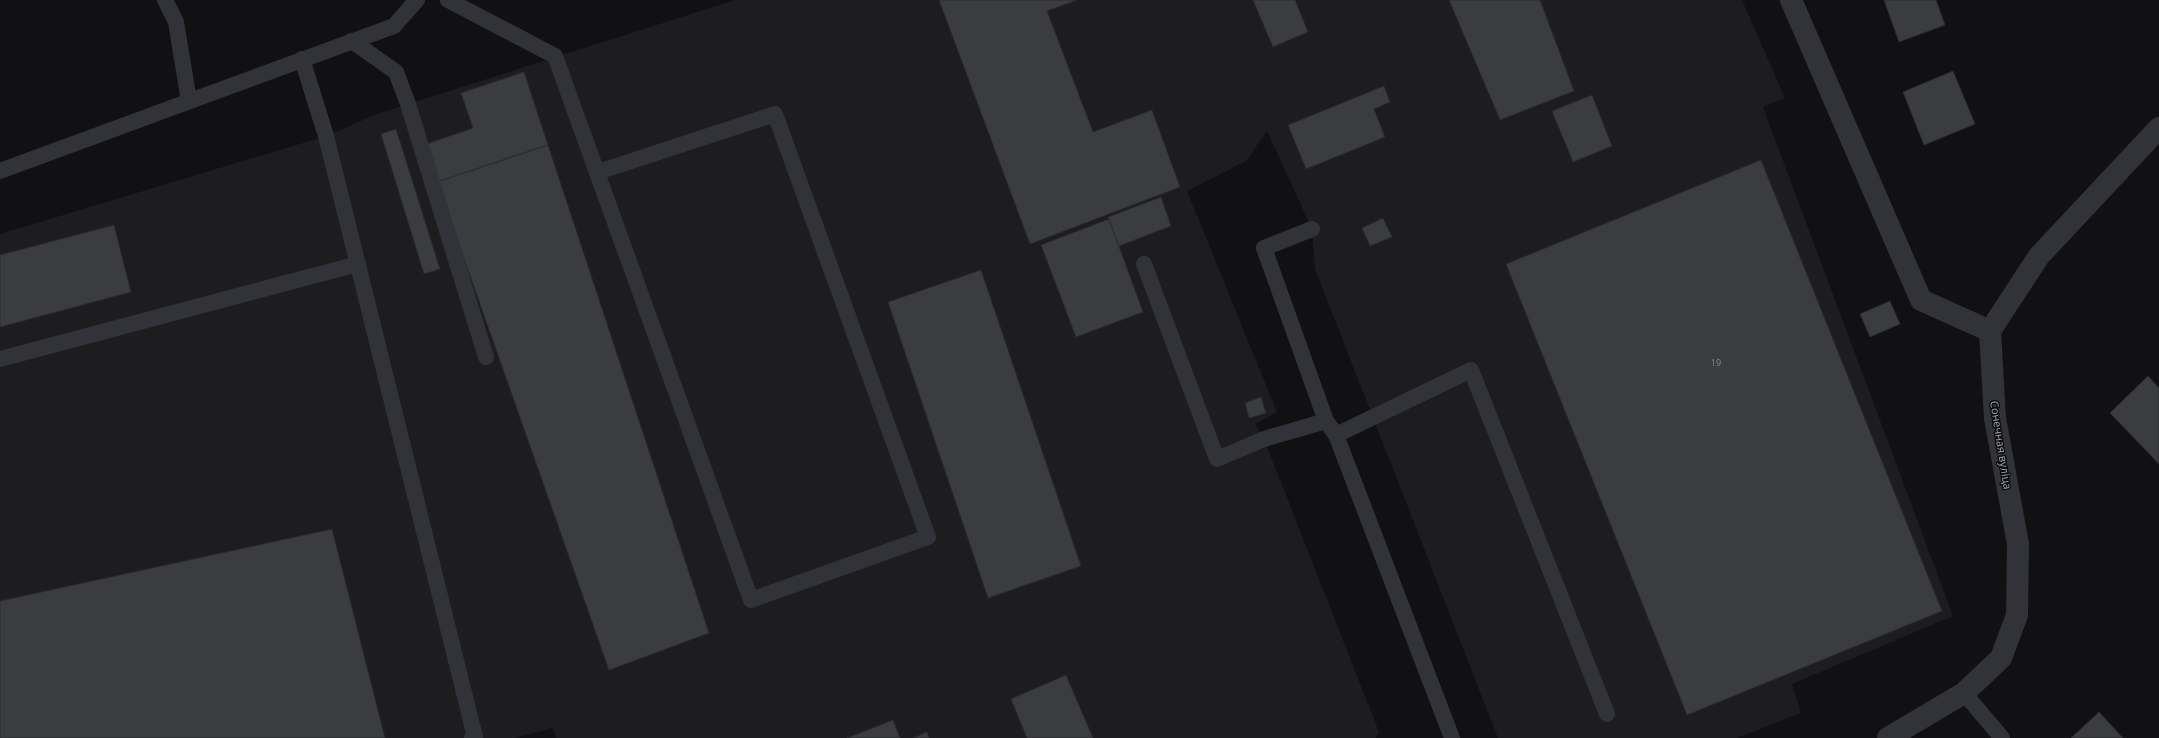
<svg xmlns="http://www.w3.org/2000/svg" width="2159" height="738" viewBox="0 0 2159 738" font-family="'Open Sans',sans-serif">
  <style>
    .built { fill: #1d1d20 }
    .building { fill: #3a3c40; stroke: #2b2b2f }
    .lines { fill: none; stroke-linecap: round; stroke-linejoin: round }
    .lane { stroke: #323338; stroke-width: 16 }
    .street { stroke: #323338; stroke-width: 22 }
    .labels { text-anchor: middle; stroke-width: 3; stroke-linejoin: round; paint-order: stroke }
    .number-label { font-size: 9px; fill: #878c97 }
    .street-label { font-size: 11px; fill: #a1a7b4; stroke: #0c0c0e }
  </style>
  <rect width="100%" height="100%" fill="#111113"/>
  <path class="built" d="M 735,0 L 1742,0 L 1785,98 L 1763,107 L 1953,616 L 1792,684 L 1801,713 L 1737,738 L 1498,738 L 1315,269 L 1312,229 L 1267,131 L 1246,161 L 1187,191 L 1277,412 L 1255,424 L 1264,439 L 1379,732 L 1376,738 L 556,738 L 553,728 L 514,738 L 0,738 L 0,234 L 326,136 L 377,114 Z"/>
  <g class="building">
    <path d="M 939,0 L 1077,0 L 1047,11 L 1093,132 L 1152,110 L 1180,187 L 1030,244 Z"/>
    <path d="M 1253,0 L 1295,0 L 1308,32 L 1273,47 Z"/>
    <path d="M 1449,0 L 1540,0 L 1574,91 L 1500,120 Z"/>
    <path d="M 1884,0 L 1936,0 L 1945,25 L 1899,42 Z"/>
    <path d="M 1953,71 L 1975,124 L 1924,145 L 1903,92 Z"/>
    <path d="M 524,72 L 548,145 L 437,182 L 424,145 L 473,128 L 461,93 Z"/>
    <path d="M 1384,86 L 1390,102 L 1374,109 L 1385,137 L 1306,169 L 1288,125 Z"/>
    <path d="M 1592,95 L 1612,146 L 1573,162 L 1552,111 Z"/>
    <path d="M 396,129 L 440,269 L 424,274 L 381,134 Z"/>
    <path d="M 548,145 L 709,633 L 609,670 L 437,182 Z"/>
    <path d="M 1761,160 L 1942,611 L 1687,715 L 1506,264 Z"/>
    <path d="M 1161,197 L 1171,226 L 1119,246 L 1108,217 Z"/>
    <path d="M 1383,218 L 1392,237 L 1370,246 L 1362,228 Z"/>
    <path d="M 1109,219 L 1143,312 L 1076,337 L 1041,245 Z"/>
    <path d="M 114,225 L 131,292 L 0,327 L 0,255 Z"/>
    <path d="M 981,270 L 1081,566 L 988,598 L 888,302 Z"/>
    <path d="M 1890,301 L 1900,324 L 1870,337 L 1860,314 Z"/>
    <path d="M 2148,376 L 2159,388 L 2159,464 L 2110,413 Z"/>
    <path d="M 1261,397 L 1266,413 L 1249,418 L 1245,403 Z"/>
    <path d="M 332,529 L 385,738 L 0,738 L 0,601 Z"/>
    <path d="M 1066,675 L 1093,738 L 1027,738 L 1011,699 Z"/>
    <path d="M 2099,712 L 2123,738 L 2071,738 Z"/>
    <path d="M 893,720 L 900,738 L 847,738 Z"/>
    <path d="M 927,732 L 929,738 L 913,738 Z"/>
  </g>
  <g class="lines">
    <g class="lane">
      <path d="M 165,0 L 176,22 L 189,101"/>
      <path d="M 448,0 L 555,56 L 751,600 L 928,537 L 775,114 L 598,172"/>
      <path d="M 352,41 L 396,72 L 408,104 L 486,357"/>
      <path d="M 302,59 L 326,136 L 475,737 L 472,738"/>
      <path d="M 0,171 L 394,26 L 417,0"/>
      <path d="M 1312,229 L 1264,248 L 1326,421 L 1336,435 L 1452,738"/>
      <path d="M 1144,264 L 1217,459 L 1264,439 L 1326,421"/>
      <path d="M 0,359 L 358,264"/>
      <path d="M 1336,435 L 1471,370 L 1607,714"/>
      <path d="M 1964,693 L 2002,738"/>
    </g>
    <g class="street">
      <path d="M 1791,0 L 1921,300 L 1990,331"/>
      <path d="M 1888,738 L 1964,693 L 2001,658 L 2017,615 L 2018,544 L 1995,418 L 1990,331 L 2039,256 L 2159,128"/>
    </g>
  </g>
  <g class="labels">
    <g class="number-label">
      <text x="1716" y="366">19</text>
    </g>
    <g class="street-label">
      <text transform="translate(2001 445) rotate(81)" y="4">Сонечная вуліца</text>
    </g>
  </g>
</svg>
